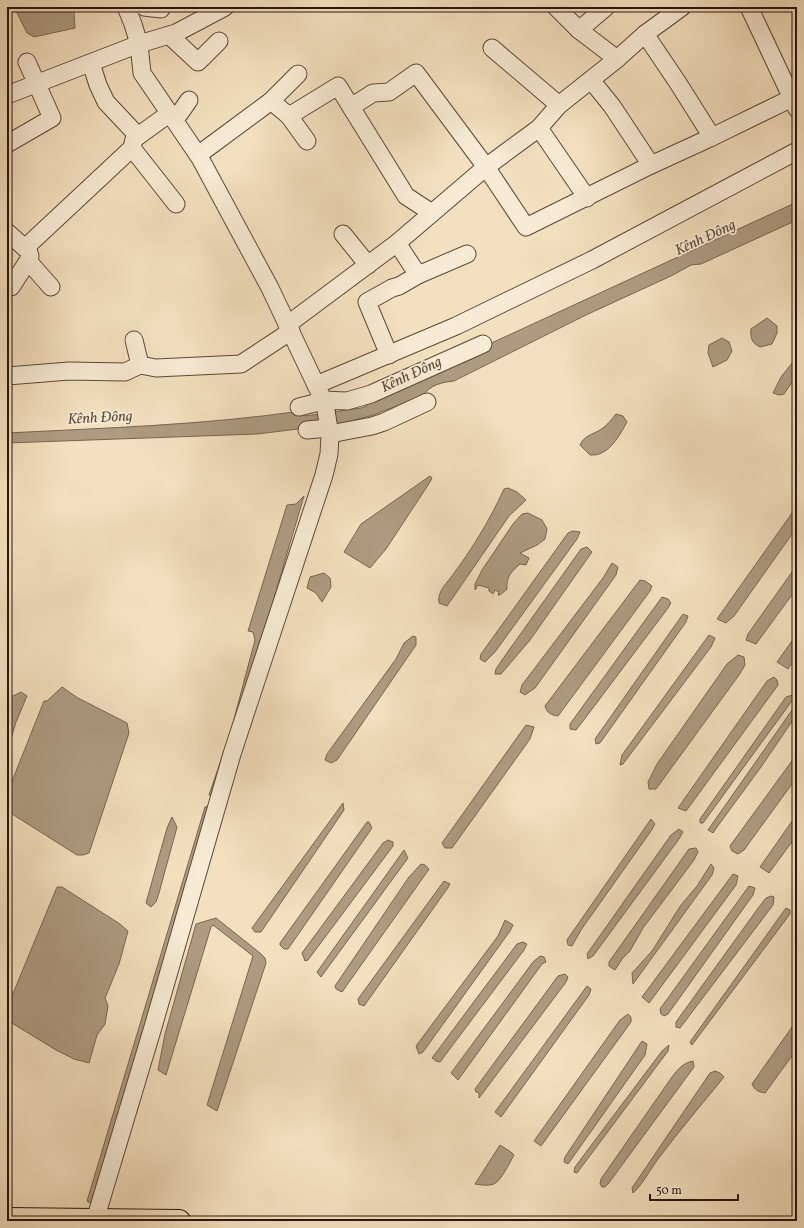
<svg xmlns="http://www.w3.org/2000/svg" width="804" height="1228" viewBox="0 0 804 1228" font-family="Vollkorn,serif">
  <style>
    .water { fill: #ae9b81; stroke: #786551 }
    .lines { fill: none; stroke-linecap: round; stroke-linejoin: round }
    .minor-casing { stroke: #5a4837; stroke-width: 19 }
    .major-casing { stroke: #26150a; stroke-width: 24 }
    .minor { stroke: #f8ebd5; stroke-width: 17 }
    .major { stroke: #f4e0bf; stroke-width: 22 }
    .labels { text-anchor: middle; stroke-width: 3.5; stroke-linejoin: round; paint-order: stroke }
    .water-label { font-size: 15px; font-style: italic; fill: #5c4b3a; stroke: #f8ebd5 }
  </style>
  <rect width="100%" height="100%" fill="#f4e0bf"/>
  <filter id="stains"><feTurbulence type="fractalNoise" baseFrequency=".005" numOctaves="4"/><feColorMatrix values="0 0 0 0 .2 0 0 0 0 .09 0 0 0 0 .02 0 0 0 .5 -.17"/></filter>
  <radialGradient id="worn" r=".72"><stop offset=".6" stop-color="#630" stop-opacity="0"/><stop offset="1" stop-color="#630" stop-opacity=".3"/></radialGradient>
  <g class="water">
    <path d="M 14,7 L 81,7 L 74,12 L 75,28 L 34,37 L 27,33 Z"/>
    <path d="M 797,202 L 797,220 L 701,264 L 691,265 L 671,276 L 586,315 L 454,381 C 443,382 429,385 423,396 L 370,416 L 339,424 L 257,434 L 7,443 L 7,433 C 105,428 204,425 301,411 L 305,416 L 361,408 L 367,406 L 366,401 Z"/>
    <path d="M 767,318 L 777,326 L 777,333 L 772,344 L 760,347 C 752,343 750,338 751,329 Z"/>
    <path d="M 722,338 L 729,342 L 732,351 L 727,360 L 713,367 L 708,353 L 709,345 Z"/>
    <path d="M 797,357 L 797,375 L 784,394 L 779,395 L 773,393 L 781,377 Z"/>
    <path d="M 616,414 L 623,416 L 627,422 C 621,433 612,450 599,454 C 597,455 593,455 590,455 L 580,445 C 584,435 595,434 603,428 C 608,424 612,419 616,414 Z"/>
    <path d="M 430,476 L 432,478 L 430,482 L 386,549 L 370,568 L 344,552 L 361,524 Z"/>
    <path d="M 508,488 L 517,492 L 526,500 L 509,516 L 447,606 L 439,603 C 437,592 446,584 452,576 C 472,549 490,520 504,489 Z"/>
    <path d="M 304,496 C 274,596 246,697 217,798 L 209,795 L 230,734 L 255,640 L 253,632 L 248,631 L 287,505 L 296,504 Z"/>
    <path d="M 797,506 L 797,527 L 734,616 L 726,623 L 717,619 Z"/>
    <path d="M 528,513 L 542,520 L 547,529 L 545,539 L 537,545 L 520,553 L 529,558 L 526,565 L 520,564 C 511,572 506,577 507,589 L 500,595 L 498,595 L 499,592 L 495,590 L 493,594 L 489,591 L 489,588 L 478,585 L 475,590 L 475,584 L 482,570 L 513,524 L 522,514 Z"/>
    <path d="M 573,531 L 580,532 L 577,539 L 495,652 L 485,662 L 480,659 L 481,654 L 568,533 Z"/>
    <path d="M 587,547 L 592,552 L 530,640 L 501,674 L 495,674 L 496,669 L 502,660 L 581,549 Z"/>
    <path d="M 612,563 L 618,567 L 616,575 L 535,688 L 525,695 L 520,692 L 522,685 L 603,578 Z"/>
    <path d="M 797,565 L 797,588 L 756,644 L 746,640 L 748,634 Z"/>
    <path d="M 324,573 L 330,578 L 331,587 L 322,602 L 316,593 L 307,588 L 310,577 Z"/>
    <path d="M 640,580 L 645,581 L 652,586 L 650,591 L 558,716 C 551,715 547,713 545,706 Z"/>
    <path d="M 662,597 L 668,599 L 671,603 L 668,608 L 583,721 L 576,730 L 570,729 L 570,724 Z"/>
    <path d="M 683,614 L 688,616 L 686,622 L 600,743 L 596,744 L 595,739 Z"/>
    <path d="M 797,634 L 797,656 L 788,669 L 777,662 Z"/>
    <path d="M 709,635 L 715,638 L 711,647 L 623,764 L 620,765 L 622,755 Z"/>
    <path d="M 413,636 L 416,637 L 416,645 L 337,760 L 331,763 L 325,760 L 327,754 L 396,659 L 404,643 Z"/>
    <path d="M 738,655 L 744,657 L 745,665 L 739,675 L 656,789 L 649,789 L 648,782 L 657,764 L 727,664 Z"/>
    <path d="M 774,677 L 777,680 L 778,685 L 686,811 L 678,808 L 767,681 Z"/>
    <path d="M 62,687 L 78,698 L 127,723 L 129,733 L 89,853 L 83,855 L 77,855 L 12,814 L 10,805 L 9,789 L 44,701 L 47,701 Z"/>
    <path d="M 21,692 L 27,696 L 16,722 L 7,752 L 7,714 L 11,697 Z"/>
    <path d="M 793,695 L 794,698 L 703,823 L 700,823 L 700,819 L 786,697 Z"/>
    <path d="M 797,703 L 797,714 L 761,767 L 717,827 L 713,833 L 708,830 Z"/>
    <path d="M 526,725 L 534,727 L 530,739 L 452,848 L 445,848 L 442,843 Z"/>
    <path d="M 797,754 L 797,777 L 744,850 L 738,854 L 732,851 L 730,846 Z"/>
    <path d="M 343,803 L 344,810 L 261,932 L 255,932 L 252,928 Z"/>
    <path d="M 210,806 L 99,1188 L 90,1203 L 87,1201 L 205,807 Z"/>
    <path d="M 797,814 L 797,835 L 769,873 L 760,867 Z"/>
    <path d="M 172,817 L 177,827 L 159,893 L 156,902 L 151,907 L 146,903 L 167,828 Z"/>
    <path d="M 651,819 L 655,824 L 651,831 L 581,930 L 572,946 L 568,945 L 567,940 Z"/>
    <path d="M 367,822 L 369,822 L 372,828 L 288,949 L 284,949 L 280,945 L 280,943 Z"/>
    <path d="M 679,829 L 683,832 L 679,839 L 593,956 L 588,959 L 587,954 L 671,835 Z"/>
    <path d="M 388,840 L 393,842 L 393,846 L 308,960 L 305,961 L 302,953 L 383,843 Z"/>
    <path d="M 696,848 L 698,852 L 694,860 L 643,928 L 630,951 L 622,959 L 615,970 L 609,966 L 609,962 L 689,849 Z"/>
    <path d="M 404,850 L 408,858 L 321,977 L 317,972 Z"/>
    <path d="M 421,864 L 425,865 L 429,869 L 427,872 L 342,992 L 336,989 L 335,986 L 409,877 Z"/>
    <path d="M 711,864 L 714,868 L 712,875 L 633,984 L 632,973 L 652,951 L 681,905 L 697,886 Z"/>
    <path d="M 733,874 L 738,876 L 736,885 L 649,1003 L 642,997 Z"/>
    <path d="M 444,881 L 450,884 L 447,889 L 364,1006 L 359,1004 L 358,999 Z"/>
    <path d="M 749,886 L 755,888 L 753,895 L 668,1014 L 664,1016 L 661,1014 L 660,1009 Z"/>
    <path d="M 57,887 L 62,887 L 120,924 L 128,931 L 119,964 L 105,998 L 108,1006 L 105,1024 L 97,1035 L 89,1063 L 74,1059 L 56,1050 L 7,1020 L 7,1008 Z"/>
    <path d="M 771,896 L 774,897 L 773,905 L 680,1028 L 676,1027 L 676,1022 L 759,907 L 766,898 Z"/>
    <path d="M 786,908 L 790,910 L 790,914 L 692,1045 L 690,1042 Z"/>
    <path d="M 216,918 L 260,953 L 265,958 L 266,963 L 217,1111 L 207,1105 L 253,956 L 213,925 L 211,927 L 166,1075 L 158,1070 L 165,1034 L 196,924 Z"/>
    <path d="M 505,920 L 513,925 L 510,931 L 423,1052 L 419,1054 L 416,1046 L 498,936 Z"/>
    <path d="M 523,942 L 527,944 L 524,950 L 440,1062 L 436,1061 L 432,1058 L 517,944 Z"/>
    <path d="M 540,956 L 544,957 L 546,962 L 542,964 L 458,1080 L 451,1073 L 533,962 Z"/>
    <path d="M 565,974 L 568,977 L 566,982 L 479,1098 L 479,1093 L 476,1092 L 475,1089 L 558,976 Z"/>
    <path d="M 587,986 L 591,989 L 589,995 L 501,1117 L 495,1112 Z"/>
    <path d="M 628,1014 L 631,1017 L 631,1022 L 541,1146 L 534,1141 L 620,1020 Z"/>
    <path d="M 797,1020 L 797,1049 L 765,1093 C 758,1092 755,1090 752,1084 Z"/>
    <path d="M 642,1041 L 647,1044 L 645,1055 L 568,1164 L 564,1162 L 565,1157 Z"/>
    <path d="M 669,1045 L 668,1051 L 577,1173 L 574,1172 L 575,1167 L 662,1051 Z"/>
    <path d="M 693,1061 L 694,1067 L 608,1184 L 605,1187 L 602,1187 L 600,1184 L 601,1179 L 672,1077 C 678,1069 683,1063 693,1061 Z"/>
    <path d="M 715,1071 L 720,1073 L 724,1077 C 702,1104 679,1131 658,1159 C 652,1167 640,1188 633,1193 L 632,1188 L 710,1073 Z"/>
    <path d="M 500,1145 L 511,1152 L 514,1155 C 510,1162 501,1181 494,1184 C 488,1186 481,1185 475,1184 Z"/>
  </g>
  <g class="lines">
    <g class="minor-casing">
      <g id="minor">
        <path d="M 144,7 L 161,9"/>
        <path d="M 556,7 L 579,30 L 617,59"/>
        <path d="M 749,7 L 797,109"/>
        <path d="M 579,30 L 606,7"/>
        <path d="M 645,34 L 678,83 L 712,137"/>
        <path d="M 169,35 L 198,62 L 219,41"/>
        <path d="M 492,48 L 559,105"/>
        <path d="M 91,63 L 98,85 L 106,102 L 138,136"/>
        <path d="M 591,80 L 612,106 L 651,165"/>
        <path d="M 7,95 L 139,44 L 176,33 L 225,7"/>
        <path d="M 271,101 L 298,74"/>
        <path d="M 351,107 L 373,93 L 389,92 L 416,73 L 486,167 L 526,227 L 651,165 L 712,137 L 792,98"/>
        <path d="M 289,116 L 307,141"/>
        <path d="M 173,119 L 180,113 L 189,100"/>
        <path d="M 539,128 L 587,198"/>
        <path d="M 7,144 L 52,118 L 27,62"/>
        <path d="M 132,148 L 176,204"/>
        <path d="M 198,155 L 271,101 L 289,116 L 338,86 L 406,196 L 432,213"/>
        <path d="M 7,232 L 25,248 L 132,148 L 134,139 L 170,113"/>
        <path d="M 343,234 L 368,265"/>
        <path d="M 25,248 L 28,250 L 30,256 L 28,261 L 51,287"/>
        <path d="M 418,275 L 467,254"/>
        <path d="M 11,287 L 28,261"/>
        <path d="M 287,325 L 397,243 L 486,167 L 539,128 L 559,105 L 617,59 L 645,34 L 682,7"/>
        <path d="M 134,340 L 140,365"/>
        <path d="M 389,355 L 367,302 L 392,288 L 399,286 L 418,275 L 397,243"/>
        <path d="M 7,376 L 69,371 L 125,372 L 140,365 L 156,368 L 241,364 L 291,331"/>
        <path d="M 316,385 L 456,326 L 592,260 L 797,151"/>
        <path d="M 322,400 L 347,401 L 371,394 L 483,344"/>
        <path d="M 299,407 L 323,401"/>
        <path d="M 307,430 L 329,428"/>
        <path d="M 330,434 L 372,426 L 384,422 L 427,402"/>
        <path d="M 95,1220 L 153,1027 L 232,754 L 324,475 L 329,454 L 330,436 L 325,404 L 270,288 L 200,158 L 142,73 L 139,44 L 133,24 L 126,7"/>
      </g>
    </g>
    <g class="major-casing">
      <path id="major" d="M 7,1219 L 179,1221"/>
    </g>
    <use href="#minor" class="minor"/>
    <use href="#major" class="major"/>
  </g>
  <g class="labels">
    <g class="water-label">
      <text transform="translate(705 237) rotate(-25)" y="5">Kênh Đông</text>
      <text transform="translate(411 374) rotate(-25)" y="5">Kênh Đông</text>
      <text transform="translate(100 417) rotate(-3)" y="5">Kênh Đông</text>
    </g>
  </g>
  <rect width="804" height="1228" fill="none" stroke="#f4e0bf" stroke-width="24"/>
  <rect x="8" y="8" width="788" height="1212" fill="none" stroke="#26150a" stroke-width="2"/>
  <rect x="12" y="12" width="780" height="1204" fill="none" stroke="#26150a"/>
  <path d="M650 1194v6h88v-6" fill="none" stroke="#26150a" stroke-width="2"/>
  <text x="656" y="1194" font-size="12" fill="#26150a" stroke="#f8ebd5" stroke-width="3" paint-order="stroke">50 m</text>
  <rect width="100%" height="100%" filter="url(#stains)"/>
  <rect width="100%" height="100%" fill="url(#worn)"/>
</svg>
